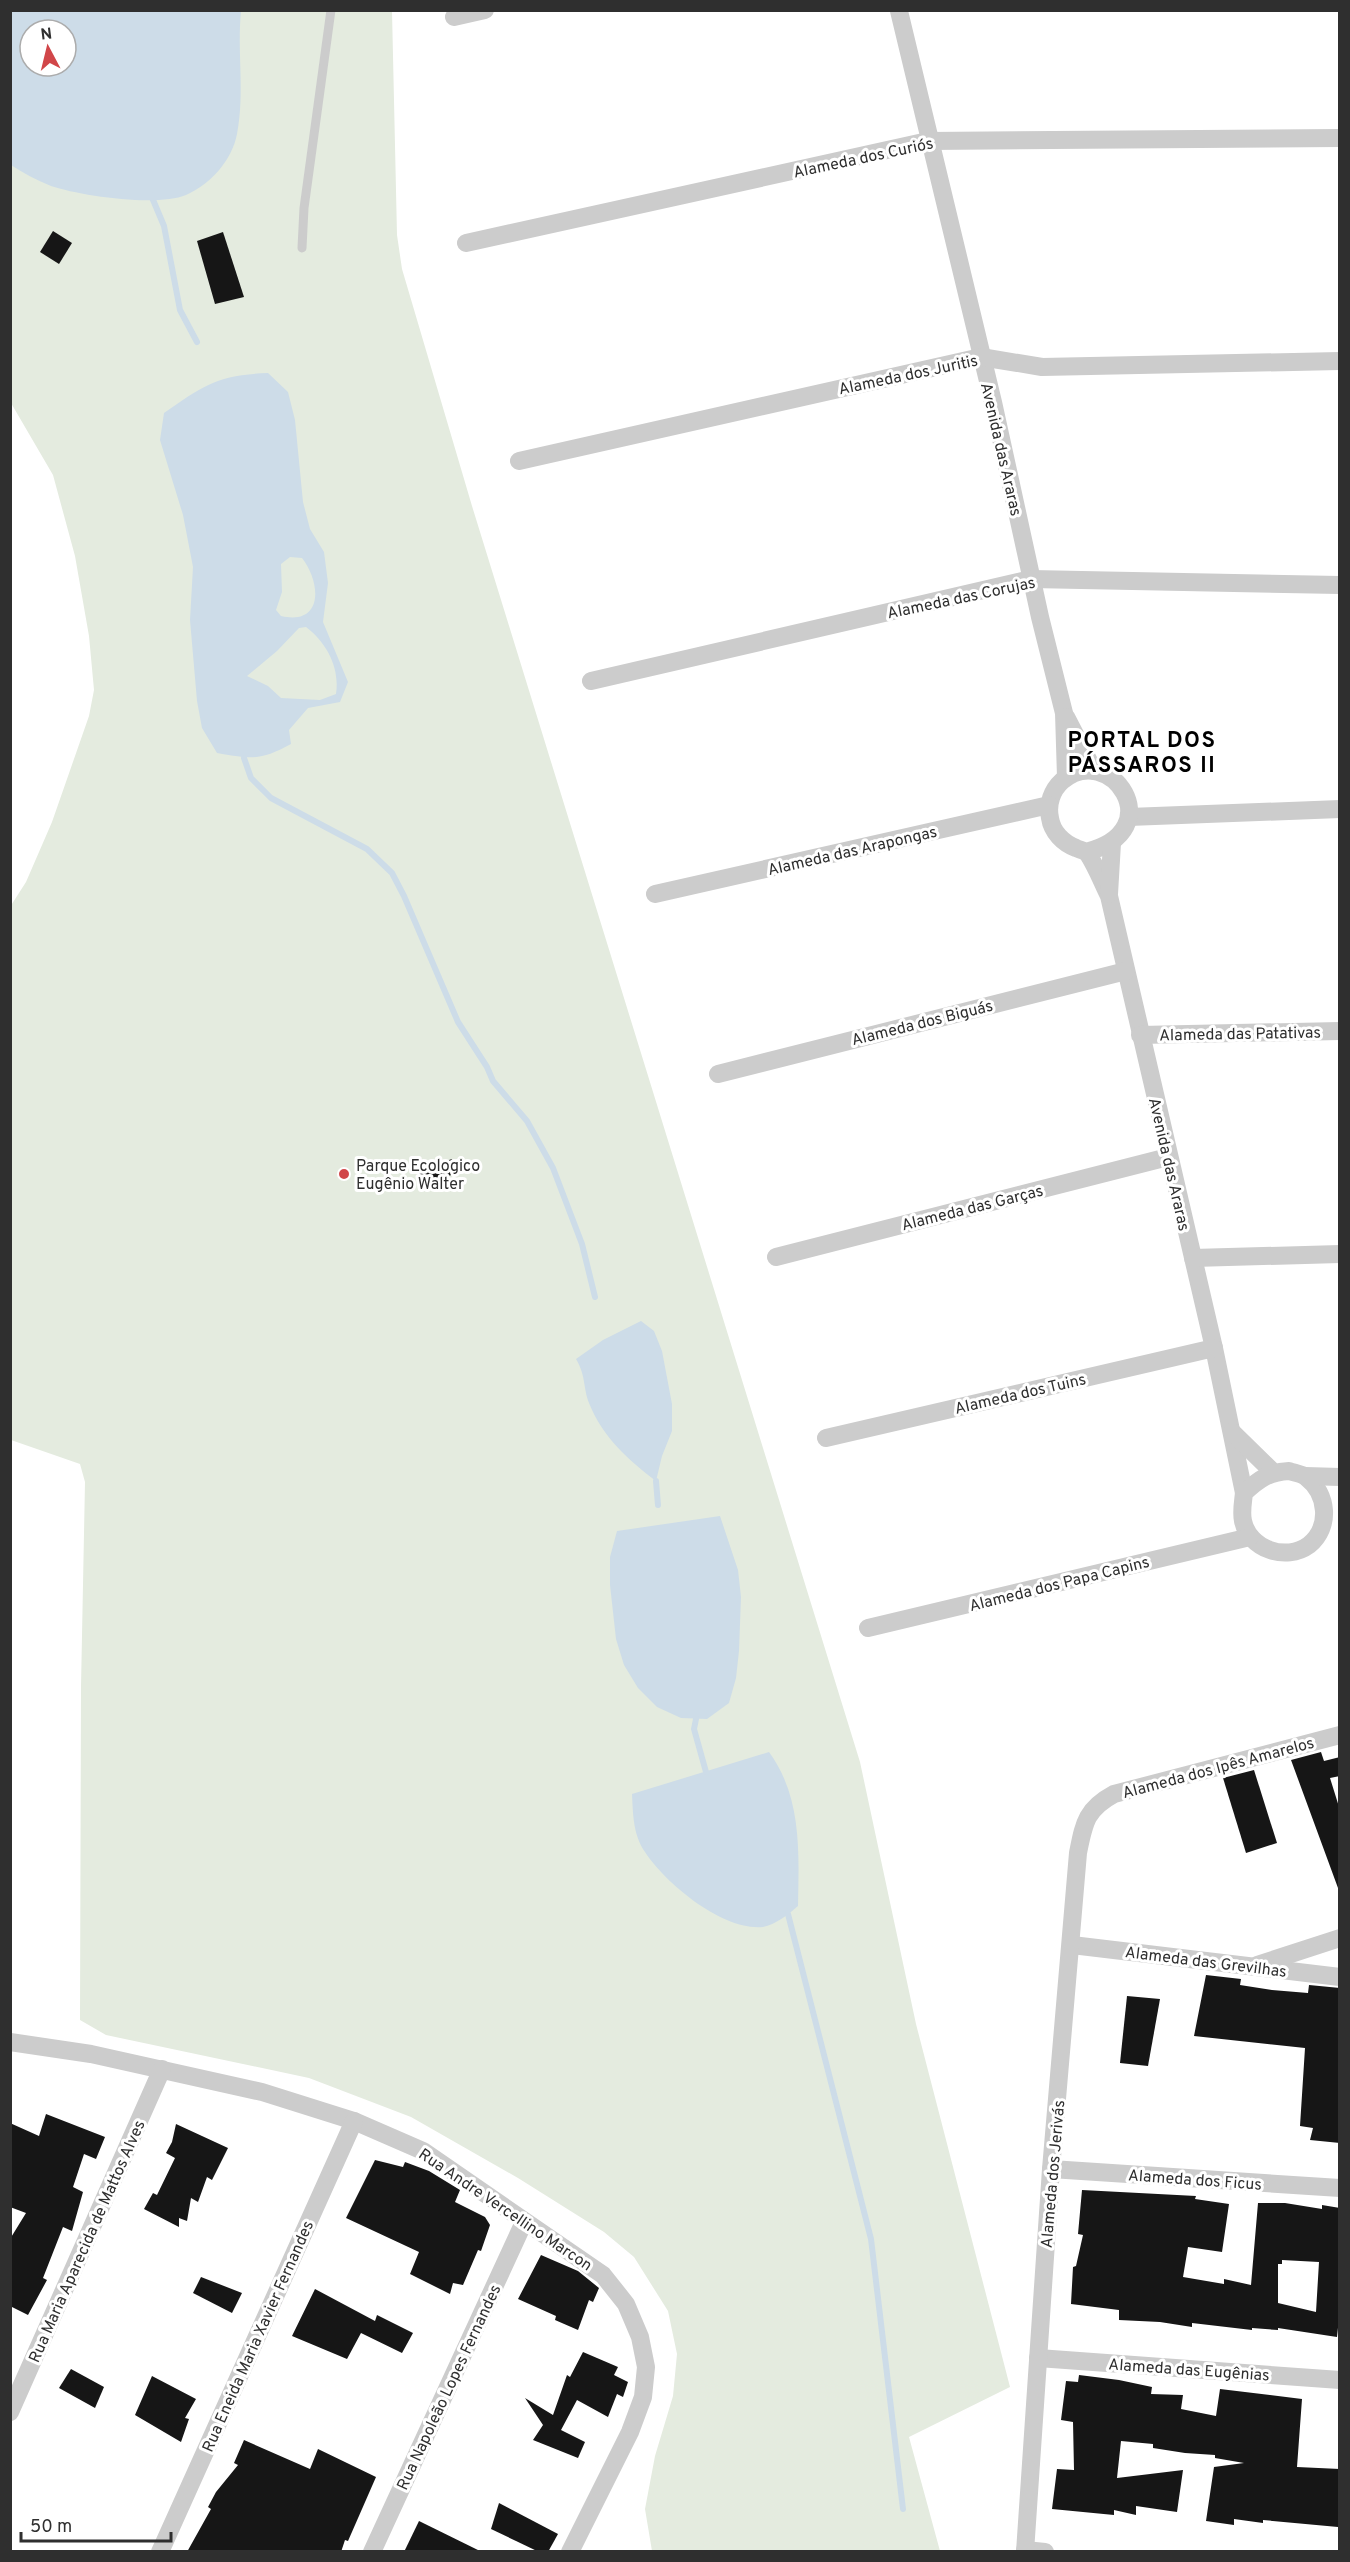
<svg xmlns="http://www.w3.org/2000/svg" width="1350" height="2562" viewBox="0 0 1350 2562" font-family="Overpass,sans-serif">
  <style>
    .green { fill: #e4ebdf; fill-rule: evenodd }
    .water { fill: #cddce8; fill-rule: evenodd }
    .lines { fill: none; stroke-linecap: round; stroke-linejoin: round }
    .stream { stroke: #cddce8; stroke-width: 6 }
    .building { fill: #161616; fill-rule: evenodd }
    .lane { stroke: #ccc; stroke-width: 9 }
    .street { stroke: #ccc; stroke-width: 18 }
    .poi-dot { fill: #d14649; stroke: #fff; stroke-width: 2 }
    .labels { text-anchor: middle; stroke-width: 6; stroke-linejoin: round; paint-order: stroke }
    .street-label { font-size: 16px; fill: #2f2f2f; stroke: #fff }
    .poi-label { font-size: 16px; fill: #2f2f2f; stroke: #fff; text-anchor: start }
    .district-label { font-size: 22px; font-weight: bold; letter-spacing: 1.5px; fill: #000; stroke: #fff }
  </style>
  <rect width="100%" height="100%" fill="#fff"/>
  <path class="green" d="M 11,11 L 392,11 L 397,235 L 402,269 L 472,506 L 860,1762 L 916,2024 L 1010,2387 L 909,2437 L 940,2551 L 652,2551 L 645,2509 L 655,2456 L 673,2396 L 677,2354 L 668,2311 L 634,2257 L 604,2232 L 518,2178 L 411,2117 L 309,2078 L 106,2035 L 80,2020 L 81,1687 L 85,1482 L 80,1464 L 11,1440 L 10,907 L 26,882 L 52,822 L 89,716 L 94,690 L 89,636 L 75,556 L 53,475 L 11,403 ZM 30,30 L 66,30 L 66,66 L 30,66 Z"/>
  <g class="water">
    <path d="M 10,11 L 241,11 C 237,51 245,94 237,134 C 232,160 211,184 186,195 C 157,207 81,196 51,186 C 36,180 23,173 11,165 ZM 30,30 L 66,30 L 66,66 L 30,66 Z"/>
    <path d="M 268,373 L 288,392 L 295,420 L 303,502 L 310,529 L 324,552 L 328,583 L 323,622 L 348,682 L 340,702 L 308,708 L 289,730 L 291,744 C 260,761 251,759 217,753 L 202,728 L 197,701 L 190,620 L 193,567 L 183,515 L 160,440 L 164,413 C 204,385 218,375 268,373 ZM 290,557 L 302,558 C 321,582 324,626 281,616 L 276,610 L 282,592 L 281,564 ZM 306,627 C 327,643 340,668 336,694 L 320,700 L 281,698 L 268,686 L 247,676 L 277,651 L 299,628 Z"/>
    <path d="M 641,1321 L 654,1331 L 662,1351 L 672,1404 L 672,1431 L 662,1456 L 656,1481 C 628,1460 602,1436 589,1403 C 583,1387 586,1376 576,1359 L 603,1340 Z"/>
    <path d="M 720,1516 L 738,1570 L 741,1597 L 739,1651 L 736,1678 L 729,1703 L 707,1719 L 681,1718 L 657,1707 L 638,1688 L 624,1665 L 616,1639 L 610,1585 L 610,1557 L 617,1531 Z"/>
    <path d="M 769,1752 C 802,1797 799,1852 798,1906 C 789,1914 775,1925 763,1927 C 723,1931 666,1884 645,1852 C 633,1835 633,1814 632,1794 Z"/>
  </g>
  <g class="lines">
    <g class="stream">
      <path d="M 151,195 L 164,226 L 180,310 L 197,342"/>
      <path d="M 244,758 L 251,778 L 271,798 L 367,849 L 392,873 L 404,896 L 458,1022 L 487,1067 L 493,1081 L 527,1121 L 553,1168 L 582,1244 L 595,1297"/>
      <path d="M 656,1481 L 658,1505"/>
      <path d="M 696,1719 L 694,1729 L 706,1772"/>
      <path d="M 788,1914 L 871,2239 L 903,2509"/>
    </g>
  </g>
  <g class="building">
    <path d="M 53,231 L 72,243 L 59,264 L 40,252 Z"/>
    <path d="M 223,232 L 244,297 L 215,304 L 197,241 Z"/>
    <path d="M 452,1159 L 457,1173 L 423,1185 L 417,1171 Z"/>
    <path d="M 1321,1752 L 1324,1761 L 1340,1757 L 1340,1776 L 1330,1778 L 1340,1810 L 1340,1887 L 1338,1888 L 1291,1760 Z"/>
    <path d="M 1254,1770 L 1277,1843 L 1246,1853 L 1223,1778 Z"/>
    <path d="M 1206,1975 L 1241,1979 L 1240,1985 L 1272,1990 L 1308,1993 L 1309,1985 L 1340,1988 L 1340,2143 L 1310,2140 L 1313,2128 L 1300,2126 L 1305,2048 L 1194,2036 Z"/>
    <path d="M 1127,1996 L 1160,1999 L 1148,2066 L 1120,2063 Z"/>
    <path d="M 46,2114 L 105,2137 L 96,2159 L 84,2154 L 73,2187 L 83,2192 L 72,2231 L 63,2227 L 43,2278 L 47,2280 L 28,2315 L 10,2306 L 10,2239 L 26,2213 L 10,2207 L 10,2123 L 39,2136 Z"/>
    <path d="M 176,2124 L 228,2148 L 212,2180 L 207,2177 L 198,2202 L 191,2198 L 187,2221 L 179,2218 L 179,2227 L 144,2209 L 153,2193 L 157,2195 L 175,2158 L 166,2153 L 172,2142 Z"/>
    <path d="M 375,2160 L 403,2167 L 405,2162 L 429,2171 L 460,2190 L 455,2202 L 485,2217 L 490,2225 L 481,2251 L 478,2250 L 463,2285 L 453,2283 L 450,2294 L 410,2274 L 419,2252 L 346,2218 Z"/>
    <path d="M 1082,2190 L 1196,2196 L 1195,2199 L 1229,2204 L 1222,2252 L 1188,2247 L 1183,2277 L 1224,2284 L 1224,2279 L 1251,2285 L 1258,2203 L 1285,2203 L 1322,2209 L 1322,2205 L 1340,2208 L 1340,2309 L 1337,2337 L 1278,2328 L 1278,2330 L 1252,2328 L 1252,2330 L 1192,2323 L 1192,2327 L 1160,2322 L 1119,2320 L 1119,2310 L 1071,2304 L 1073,2267 L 1076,2266 L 1083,2235 L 1078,2234 ZM 1282,2260 L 1319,2262 L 1316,2312 L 1278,2303 L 1278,2264 L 1282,2264 Z"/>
    <path d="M 541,2255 L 578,2271 L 599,2288 L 593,2302 L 589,2300 L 578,2330 L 555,2320 L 556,2316 L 518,2299 Z"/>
    <path d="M 201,2277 L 242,2293 L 232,2313 L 193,2293 Z"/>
    <path d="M 315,2289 L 375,2321 L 377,2315 L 413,2333 L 402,2353 L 361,2333 L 347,2359 L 292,2336 Z"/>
    <path d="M 583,2352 L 618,2367 L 614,2375 L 628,2382 L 623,2397 L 617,2394 L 608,2417 L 577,2400 L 561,2430 L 585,2442 L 578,2458 L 533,2440 L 543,2425 L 525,2398 L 553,2415 L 567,2375 L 570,2377 Z"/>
    <path d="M 71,2369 L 104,2387 L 95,2408 L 59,2388 Z"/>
    <path d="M 1079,2375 L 1119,2380 L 1152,2387 L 1151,2394 L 1183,2395 L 1181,2409 L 1216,2416 L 1220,2389 L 1302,2399 L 1297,2467 L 1340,2469 L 1338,2527 L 1263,2520 L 1263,2523 L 1234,2519 L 1234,2525 L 1206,2521 L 1214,2467 L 1244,2463 L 1215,2458 L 1215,2455 L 1185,2453 L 1153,2448 L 1153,2444 L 1121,2441 L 1117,2478 L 1183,2470 L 1177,2512 L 1136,2506 L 1136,2515 L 1114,2510 L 1114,2515 L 1052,2509 L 1057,2469 L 1074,2470 L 1073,2422 L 1061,2420 L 1066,2381 L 1078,2382 Z"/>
    <path d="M 152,2376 L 196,2399 L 185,2418 L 189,2419 L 181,2442 L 135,2415 Z"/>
    <path d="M 244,2440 L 310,2469 L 318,2449 L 376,2477 L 348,2541 L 345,2540 L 341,2552 L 187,2552 L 211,2509 L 208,2507 L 216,2492 L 238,2465 L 234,2463 Z"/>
    <path d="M 499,2503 L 558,2534 L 548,2552 L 539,2552 L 491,2529 Z"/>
    <path d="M 419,2521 L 482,2552 L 404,2552 Z"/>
  </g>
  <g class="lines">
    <path class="lane" d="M 302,248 L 304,208 L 331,10"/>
    <g class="street">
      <path d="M 899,11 L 993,402 L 1040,617 L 1064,713 L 1066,777"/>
      <path d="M 454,17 L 485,10"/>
      <path d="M 466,243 L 928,141 L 1340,138"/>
      <path d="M 519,461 L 981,357 L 1042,367 L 1340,361"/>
      <path d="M 591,681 L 1031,579 L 1340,585"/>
      <path d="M 1066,717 L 1094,771"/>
      <path d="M 1129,817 L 1340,809"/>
      <path d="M 1086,852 C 1173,830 1109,740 1062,781 C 1052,790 1047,804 1050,818 C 1052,832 1063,843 1076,848 C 1080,850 1085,850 1088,854 C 1096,866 1102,882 1109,896 L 1214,1348 L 1244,1493"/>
      <path d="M 655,894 L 1049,805"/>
      <path d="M 1109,894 L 1112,843"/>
      <path d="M 1140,1035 L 1340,1031"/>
      <path d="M 718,1074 L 1126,971"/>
      <path d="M 776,1257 L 1168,1157"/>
      <path d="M 1193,1258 L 1340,1254"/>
      <path d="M 1232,1432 L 1273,1472"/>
      <path d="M 826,1438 L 1214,1348"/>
      <path d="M 1289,1471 C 1295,1473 1302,1474 1306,1477 C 1328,1494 1331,1527 1309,1545 C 1286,1562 1249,1549 1243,1521 C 1241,1512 1243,1502 1244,1493 C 1259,1479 1269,1472 1289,1471 Z"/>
      <path d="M 1305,1476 L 1340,1477"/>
      <path d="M 868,1628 L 1250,1537"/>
      <path d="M 1072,1945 L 1340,1977"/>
      <path d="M 1257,1965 L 1340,1938"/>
      <path d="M 10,2042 L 91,2054 L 262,2092 L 354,2121 L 423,2151 L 603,2275 L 626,2304 L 640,2337 L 646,2367 L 643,2397 L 630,2432 L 570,2552"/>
      <path d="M 1051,2169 L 1340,2188"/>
      <path d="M 1038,2358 L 1340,2380"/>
      <path d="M 10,2412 L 162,2069"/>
      <path d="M 1025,2550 L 1045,2552"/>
      <path d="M 160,2552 L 354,2121"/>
      <path d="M 372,2552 L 524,2222"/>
      <path d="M 1025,2552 L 1051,2169 L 1078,1853 C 1084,1823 1086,1809 1114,1794 L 1340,1735"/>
    </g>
  </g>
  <circle class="poi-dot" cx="344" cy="1174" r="6"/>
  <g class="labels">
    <g class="street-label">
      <text transform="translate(863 157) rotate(-12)" y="6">Alameda dos Curiós</text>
      <text transform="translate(908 374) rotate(-12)" y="6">Alameda dos Juritis</text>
      <text transform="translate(1002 449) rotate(77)" y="6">Avenida das Araras</text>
      <text transform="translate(961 597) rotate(-12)" y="6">Alameda das Corujas</text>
      <text transform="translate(852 850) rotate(-13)" y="6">Alameda das Arapongas</text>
      <text transform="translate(922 1022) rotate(-14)" y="6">Alameda dos Biguás</text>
      <text transform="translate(1240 1033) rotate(-1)" y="6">Alameda das Patativas</text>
      <text transform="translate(1170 1164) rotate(77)" y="6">Avenida das Araras</text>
      <text transform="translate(972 1207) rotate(-14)" y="6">Alameda das Garças</text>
      <text transform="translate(1020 1393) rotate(-13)" y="6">Alameda dos Tuins</text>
      <text transform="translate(1059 1583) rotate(-14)" y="6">Alameda dos Papa Capins</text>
      <text transform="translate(1218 1767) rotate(-15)" y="6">Alameda dos Ipês Amarelos</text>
      <text transform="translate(1206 1961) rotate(7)" y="6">Alameda das Grevilhas</text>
      <text transform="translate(1052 2174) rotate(-85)" y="6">Alameda dos Jerivás</text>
      <text transform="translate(1195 2179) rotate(4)" y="6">Alameda dos Ficus</text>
      <text transform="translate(506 2209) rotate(34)" y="6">Rua Andre Vercellino Marcon</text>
      <text transform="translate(86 2241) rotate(-66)" y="6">Rua Maria Aparecida de Mattos Alves</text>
      <text transform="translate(257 2336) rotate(-66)" y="6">Rua Eneida Maria Xavier Fernandes</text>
      <text transform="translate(1189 2369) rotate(4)" y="6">Alameda das Eugênias</text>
      <text transform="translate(448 2387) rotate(-65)" y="6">Rua Napoleão Lopes Fernandes</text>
    </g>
    <g class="poi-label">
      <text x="356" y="1171">Parque Ecologico<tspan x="356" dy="18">Eugênio Walter</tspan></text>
    </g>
    <g class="district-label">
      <text x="1142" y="747">PORTAL DOS<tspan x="1142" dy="25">PÁSSAROS II</tspan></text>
    </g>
  </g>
  <rect width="1350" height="2562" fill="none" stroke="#2f2f2f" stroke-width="24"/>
  <g transform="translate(48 48) rotate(353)"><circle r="28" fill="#ffffff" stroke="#acacac" stroke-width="1.5"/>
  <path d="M0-4.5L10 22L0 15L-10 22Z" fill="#d14649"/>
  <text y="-9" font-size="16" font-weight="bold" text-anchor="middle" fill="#2f2f2f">N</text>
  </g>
  <path d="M21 2532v9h150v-9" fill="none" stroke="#2f2f2f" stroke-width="3"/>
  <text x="30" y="2532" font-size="18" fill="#2f2f2f" stroke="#ffffff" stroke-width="4.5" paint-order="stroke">50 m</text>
</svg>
